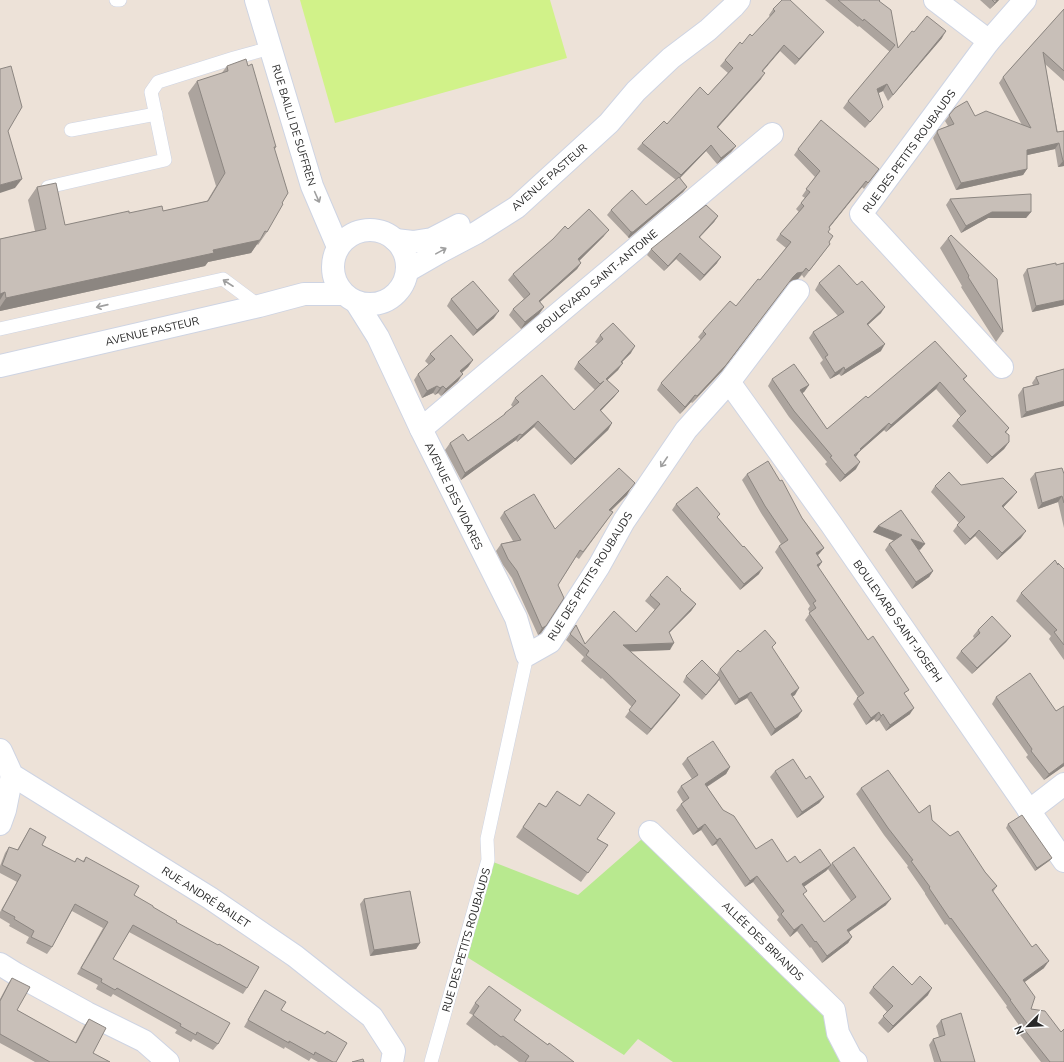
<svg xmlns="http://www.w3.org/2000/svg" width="1064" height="1062" viewBox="0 0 1064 1062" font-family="'Nunito Sans',sans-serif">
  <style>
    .green { fill: #b8e98f }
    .pitch { fill: #d1f289 }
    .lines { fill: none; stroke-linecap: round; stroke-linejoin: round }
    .service-casing { stroke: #ced4e3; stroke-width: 14 }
    .minor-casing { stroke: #ced4e3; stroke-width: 24 }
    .service { stroke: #fff; stroke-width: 13 }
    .minor { stroke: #fff; stroke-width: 22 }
    .wall { fill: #aca49e; fill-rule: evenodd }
    .shaded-wall { fill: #8c8681 }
    .building { fill: #c8bfb8; stroke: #8c8681 }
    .oneway { stroke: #9f9f9f }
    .labels { text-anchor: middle; stroke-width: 4; stroke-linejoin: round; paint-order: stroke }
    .street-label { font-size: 11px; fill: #292929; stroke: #fff }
  </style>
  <rect width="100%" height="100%" fill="#ede2d8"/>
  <path class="green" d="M 650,832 L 834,1010 L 856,1062 L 673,1062 L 638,1039 L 624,1055 L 462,954 L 488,860 L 578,895 Z"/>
  <path class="pitch" d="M 300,0 L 550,0 L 567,58 L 335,123 Z"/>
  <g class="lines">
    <g class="service-casing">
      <g id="service">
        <path d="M 116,0 L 120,0"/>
        <path d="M 71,130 L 156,114"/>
        <path d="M 48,187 L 165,160 L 151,92 L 158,82 L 234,58 L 270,48"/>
        <path d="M 0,329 L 223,279 L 259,306"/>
        <path d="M 431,1062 L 488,860 L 487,839 L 527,655"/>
      </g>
    </g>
    <g class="minor-casing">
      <g id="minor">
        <path d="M 256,0 L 312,186 L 338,247"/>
        <path d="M 935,0 L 989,41"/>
        <circle cx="370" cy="267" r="37"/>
        <path d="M 395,240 L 413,242 L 432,239 L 459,225"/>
        <path d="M 407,271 L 440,252 L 476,233 L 517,207 L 609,123 L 636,91 L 671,58 L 708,30 L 733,7 L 739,0"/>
        <path d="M 356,302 L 378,337 L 421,429 L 516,618 L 527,655 L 550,642 L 599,566 L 624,521 L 686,430 L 729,382 L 798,291"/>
        <path d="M 0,366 L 259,306 L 304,294 L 343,294"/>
        <path d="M 1002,367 L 861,214 L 989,41 L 1025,0"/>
        <path d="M 729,382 L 831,524 L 1064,861"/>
        <path d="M 421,429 L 772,134"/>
        <path d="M 0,750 L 1,751 L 12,775 L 210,898 L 295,956 L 372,1017 L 394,1051 L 392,1062"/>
        <path d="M 1029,811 L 1064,784"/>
        <path d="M 0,824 L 5,810 L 12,775"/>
        <path d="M 650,832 L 834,1010 L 838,1033 L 851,1058 L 856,1062"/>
        <path d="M 0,964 L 16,974 L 87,1013 L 144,1041 L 168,1062"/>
      </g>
    </g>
    <use href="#service" class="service"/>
    <use href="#minor" class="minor"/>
  </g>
  <g class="wall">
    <path d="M 825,0 L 880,0 L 879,1 L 898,48 L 914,32 L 942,38 L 888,101 L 883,91 L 879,93 L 878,113 L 865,128 L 843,108 L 848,101 L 890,52 L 859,26 L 858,27 Z"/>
    <path d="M 980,0 L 999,0 L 990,9 Z"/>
    <path d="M 773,9 L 824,32 L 819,38 L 795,65 L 780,51 L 762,71 L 761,79 L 718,127 L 736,146 L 731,152 L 717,164 L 706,151 L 680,178 L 687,187 L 683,192 L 629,238 L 628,237 L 607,215 L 611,210 L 646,205 L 676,180 L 637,149 L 642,143 L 708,95 L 728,73 L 720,66 L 725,60 L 742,44 L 752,36 L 770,17 L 769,15 Z"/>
    <path d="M 1064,9 L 1064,81 L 1045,64 L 1064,166 L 1058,167 L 1055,149 L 1027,155 L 1027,169 L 1023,175 L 956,190 L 933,138 L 938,130 L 948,126 L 945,121 L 955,108 L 975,116 L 1022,125 L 999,83 L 1003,77 Z"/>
    <path d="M 227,66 L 276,147 L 275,149 L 267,232 L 258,245 L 257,244 L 251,253 L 208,262 L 205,266 L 0,311 L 0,239 L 35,231 L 28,200 L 37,187 L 65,225 L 129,213 L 163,211 L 207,201 L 216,186 L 188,93 L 197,81 L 221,74 Z"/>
    <path d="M 798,149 L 879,169 L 864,189 L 862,187 L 829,228 L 828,232 L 829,243 L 830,244 L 804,278 L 802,275 L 798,279 L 793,280 L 788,283 L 722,371 L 692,403 L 691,402 L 680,414 L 657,390 L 661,383 L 701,340 L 698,337 L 703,331 L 736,306 L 760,280 L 786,248 L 776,240 L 780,234 L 799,212 L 796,209 L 805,198 L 802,196 L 815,177 L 794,155 Z"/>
    <path d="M 950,199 L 1031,212 L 1026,218 L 988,218 L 961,233 L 946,205 Z"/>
    <path d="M 718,216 L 714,222 L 700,237 L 717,263 L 700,281 L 676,259 L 664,271 L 647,255 L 651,249 Z"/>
    <path d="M 568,229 L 604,236 L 579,261 L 581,263 L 577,269 L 540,302 L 544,307 L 539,314 L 521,329 L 509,315 L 513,309 L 524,299 L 508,280 L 513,274 Z"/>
    <path d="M 948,238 L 1003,332 L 996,342 L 961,287 L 962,286 L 940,248 Z"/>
    <path d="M 1027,269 L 1064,305 L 1032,312 L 1023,275 Z"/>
    <path d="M 819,283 L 881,313 L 868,325 L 881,351 L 841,376 L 839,374 L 830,379 L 820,363 L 823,360 L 809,338 L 813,332 L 838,316 L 815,290 Z"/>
    <path d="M 451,299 L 494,318 L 473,336 L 447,306 Z"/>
    <path d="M 600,335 L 631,353 L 622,362 L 618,370 L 607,380 L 619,391 L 614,397 L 600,411 L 612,423 L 608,430 L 571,465 L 534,427 L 517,442 L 516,440 L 461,480 L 445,450 L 450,443 L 468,441 L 503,416 L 505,413 L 513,407 L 511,405 L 515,398 L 574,410 L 595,390 L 574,369 L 578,362 L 598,344 L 595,342 Z"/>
    <path d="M 430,354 L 473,360 L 468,367 L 462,373 L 458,381 L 441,396 L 438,393 L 435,395 L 433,393 L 422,398 L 414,380 L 418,374 L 429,365 L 425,361 Z"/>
    <path d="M 1064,369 L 1021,418 L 1018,395 L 1023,388 L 1033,385 L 1032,383 L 1036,377 Z"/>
    <path d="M 967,376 L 964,380 L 1009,428 L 1006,433 L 1009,442 L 1004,449 L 987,464 L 952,426 L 957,420 L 961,417 L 936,389 L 886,432 L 884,430 L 859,452 L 856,457 L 856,469 L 840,482 L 825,464 L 827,462 L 789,417 L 768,386 L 772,379 L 809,385 L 804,392 L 802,393 L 827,429 L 868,398 Z"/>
    <path d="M 1035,473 L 1064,474 L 1064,528 L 1058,502 L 1038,509 L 1030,479 Z"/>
    <path d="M 747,474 L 780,481 L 802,518 L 824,548 L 818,555 L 822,562 L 818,567 L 905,695 L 910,714 L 886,731 L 879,720 L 876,722 L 874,719 L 866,725 L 853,704 L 858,697 L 805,620 L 810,613 L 808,609 L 810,606 L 775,552 L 779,546 L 781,544 L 761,513 L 742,480 Z"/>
    <path d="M 961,485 L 1017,492 L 1012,498 L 1003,507 L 1021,538 L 997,560 L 975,536 L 965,545 L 953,531 L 959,523 L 931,492 L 935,486 Z"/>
    <path d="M 627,495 L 611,511 L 613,512 L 579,559 L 576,557 L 558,585 L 546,626 L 541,633 L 538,635 L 512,578 L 503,565 L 496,551 L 501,544 L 513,541 L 500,518 L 504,512 L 555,529 Z"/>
    <path d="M 676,504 L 717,517 L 743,547 L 759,574 L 740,590 L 672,510 Z"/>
    <path d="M 878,526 L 920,550 L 919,550 L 933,571 L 929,577 L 912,589 L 885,550 L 889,544 L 894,541 L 873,532 Z"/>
    <path d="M 1058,563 L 1064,569 L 1064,660 L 1049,639 L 1051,636 L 1016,601 L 1021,593 Z"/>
    <path d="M 680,590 L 696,604 L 691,611 L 669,633 L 670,650 L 630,651 L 680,695 L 676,701 L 647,735 L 625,717 L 632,707 L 602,678 L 601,679 L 581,661 L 584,657 L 566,640 L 576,625 L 585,644 L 636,632 L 655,610 L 645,601 L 650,595 Z"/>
    <path d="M 978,630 L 1011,636 L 1006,642 L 972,674 L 956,658 L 961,651 L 974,638 L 973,636 Z"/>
    <path d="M 772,648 L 795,695 L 792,696 L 798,717 L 771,736 L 747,698 L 735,705 L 719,680 L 702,700 L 683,682 L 686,676 L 717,674 L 720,669 L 740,652 Z"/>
    <path d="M 996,697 L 1056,711 L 1064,706 L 1064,766 L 1044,780 L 1026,757 L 1028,755 L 992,704 Z"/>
    <path d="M 687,758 L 730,767 L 726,774 L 707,787 L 723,810 L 756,849 L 787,862 L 831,865 L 832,863 L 886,905 L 849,932 L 852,937 L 848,943 L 822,963 L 811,947 L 810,948 L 797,931 L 790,937 L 777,920 L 779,917 L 753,882 L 745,887 L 716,844 L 712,846 L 701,830 L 693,835 L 676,810 L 681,804 L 683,802 L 677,792 L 681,786 L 692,779 L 682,764 ZM 828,869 L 851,901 L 824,922 L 804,896 L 804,886 L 826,871 Z"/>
    <path d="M 775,771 L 806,779 L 824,797 L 819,803 L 797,818 L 770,777 Z"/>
    <path d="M 861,788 L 919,813 L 932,820 L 985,872 L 997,886 L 993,892 L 1044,968 L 1024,982 L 1031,1009 L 1064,1062 L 1041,1062 L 1020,1035 L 1023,1031 L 1006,1007 L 1007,1006 L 947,924 L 945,925 L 925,894 L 925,893 L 907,867 L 908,866 L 884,835 L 856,794 Z"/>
    <path d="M 539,803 L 608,845 L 581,882 L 516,837 Z"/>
    <path d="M 1008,824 L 1052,858 L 1049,861 L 1035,871 L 1006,828 Z"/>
    <path d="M 30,828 L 42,845 L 74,862 L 77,858 L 83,861 L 86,857 L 134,895 L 176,922 L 247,988 L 243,994 L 129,932 L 113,959 L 218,1044 L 213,1050 L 193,1039 L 191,1042 L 175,1033 L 177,1030 L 113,994 L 111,997 L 96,989 L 98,985 L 77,974 L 103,928 L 72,911 L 52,947 L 47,954 L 26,943 L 29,937 L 9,926 L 10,924 L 0,918 L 0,912 L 17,882 L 0,873 L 0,866 L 5,853 L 9,847 L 17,850 L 26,835 Z"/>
    <path d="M 364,899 L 420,943 L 416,949 L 370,956 L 360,904 Z"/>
    <path d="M 12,978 L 17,1010 L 75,1043 L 84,1026 L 89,1019 L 93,1053 L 110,1062 L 35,1062 L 0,1043 L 0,999 L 8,984 Z"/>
    <path d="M 912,985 L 928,995 L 888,1033 L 878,1023 L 887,1012 L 869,993 L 873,987 Z"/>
    <path d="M 265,990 L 281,1010 L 336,1062 L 318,1062 L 311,1058 L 309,1061 L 285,1047 L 284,1049 L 244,1027 L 261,996 Z"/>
    <path d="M 475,1003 L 514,1020 L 548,1045 L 574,1062 L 519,1062 L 496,1045 L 495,1046 L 466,1024 L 473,1015 L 469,1013 Z"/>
    <path d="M 941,1020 L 975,1062 L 934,1062 L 929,1045 L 933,1039 L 939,1037 L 936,1026 Z"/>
  </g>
  <g class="shaded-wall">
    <path d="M 997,0 L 999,0 L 990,9 L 995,3 Z"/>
    <path d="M 946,31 L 942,38 L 888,101 L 893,95 Z"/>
    <path d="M 824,32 L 819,38 L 795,65 L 799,59 Z"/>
    <path d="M 784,45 L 780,51 L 758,77 L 762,71 Z"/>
    <path d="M 765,73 L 761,79 L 713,133 L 717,127 Z"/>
    <path d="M 887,84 L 883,91 L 873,95 L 877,89 Z"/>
    <path d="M 1059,143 L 1055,149 L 1023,156 L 1027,150 Z"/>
    <path d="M 711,145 L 706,151 L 677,181 L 681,175 Z"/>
    <path d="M 736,146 L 731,152 L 717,164 L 721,158 Z"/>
    <path d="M 1063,161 L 1064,161 L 1064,166 L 1058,167 Z"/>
    <path d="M 1027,169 L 1023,175 L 956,190 L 961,183 Z"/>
    <path d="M 22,179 L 15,188 L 0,193 L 0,185 Z"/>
    <path d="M 866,181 L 862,187 L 824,234 L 829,227 Z"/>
    <path d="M 687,187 L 683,192 L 629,238 L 628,237 L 631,232 Z"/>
    <path d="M 992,212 L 1031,212 L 1026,218 L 988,218 L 961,233 L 966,226 Z"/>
    <path d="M 718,216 L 714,222 L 695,242 L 699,237 Z"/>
    <path d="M 609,230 L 604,236 L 574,266 L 578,259 Z"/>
    <path d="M 260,240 L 251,253 L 208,262 L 205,266 L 0,311 L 0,307 L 6,298 L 213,250 Z"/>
    <path d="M 680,253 L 676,259 L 664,271 L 668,266 Z"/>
    <path d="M 721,257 L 717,263 L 700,281 L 704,275 Z"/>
    <path d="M 581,263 L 577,269 L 534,307 L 539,301 Z"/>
    <path d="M 806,268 L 798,279 L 793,280 L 788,283 L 722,371 L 692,403 L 793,277 L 797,273 Z"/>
    <path d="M 5,292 L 0,300 L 0,294 Z"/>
    <path d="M 1064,300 L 1064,305 L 1032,312 L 1036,306 Z"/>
    <path d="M 544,307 L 539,314 L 521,329 L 525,322 Z"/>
    <path d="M 885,307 L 881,313 L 862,330 L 867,324 Z"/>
    <path d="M 499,311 L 494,318 L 473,336 L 477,330 Z"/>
    <path d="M 885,344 L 881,351 L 841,376 L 845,370 Z"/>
    <path d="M 635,346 L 631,353 L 616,368 L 621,362 Z"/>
    <path d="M 473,360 L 468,367 L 455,378 L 460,371 Z"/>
    <path d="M 623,363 L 618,370 L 602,385 L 606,379 Z"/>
    <path d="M 844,367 L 839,374 L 830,379 L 835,373 Z"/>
    <path d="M 463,374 L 458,381 L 441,396 L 446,389 Z"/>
    <path d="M 940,382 L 936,389 L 886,432 L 891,425 Z"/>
    <path d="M 809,385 L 804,392 L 796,397 L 800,390 Z"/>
    <path d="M 437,386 L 433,393 L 422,398 L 427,391 Z"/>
    <path d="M 443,386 L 438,393 L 435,395 L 440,388 Z"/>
    <path d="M 619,391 L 614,397 L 595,417 L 600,410 Z"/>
    <path d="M 695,395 L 691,402 L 680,414 L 685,407 Z"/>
    <path d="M 1064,401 L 1064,406 L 1021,418 L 1026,412 Z"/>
    <path d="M 538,421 L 534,427 L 517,442 L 522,435 Z"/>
    <path d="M 612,423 L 608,430 L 571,465 L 575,459 Z"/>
    <path d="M 889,423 L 884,430 L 859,452 L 856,456 L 850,462 L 860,449 Z"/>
    <path d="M 520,434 L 516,440 L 461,480 L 465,473 Z"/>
    <path d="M 1009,442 L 1004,449 L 987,464 L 992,457 Z"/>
    <path d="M 860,462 L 856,469 L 840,482 L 845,475 Z"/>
    <path d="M 631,488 L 627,495 L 605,516 L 609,510 Z"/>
    <path d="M 1017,492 L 1012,498 L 998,513 L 1002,506 Z"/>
    <path d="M 1062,496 L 1058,502 L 1038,509 L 1042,503 Z"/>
    <path d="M 878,526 L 902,535 L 898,542 L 873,532 Z"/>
    <path d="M 979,530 L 975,536 L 965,545 L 970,539 Z"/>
    <path d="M 1026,531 L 1021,538 L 997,560 L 1002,553 Z"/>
    <path d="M 911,539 L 925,544 L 920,550 L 907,545 Z"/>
    <path d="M 824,548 L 819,554 L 812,560 L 816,553 Z"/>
    <path d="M 822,562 L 818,568 L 817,565 Z"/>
    <path d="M 763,568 L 759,574 L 740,590 L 744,584 Z"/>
    <path d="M 933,571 L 929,577 L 912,589 L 916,582 Z"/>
    <path d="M 696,604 L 691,611 L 664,638 L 669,632 Z"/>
    <path d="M 546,626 L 541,633 L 538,635 L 542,628 Z"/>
    <path d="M 1011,636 L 1006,642 L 972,674 L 977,668 Z"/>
    <path d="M 674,643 L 670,650 L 619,652 L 623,645 Z"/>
    <path d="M 720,678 L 717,683 L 702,700 L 706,695 Z"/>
    <path d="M 799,688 L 795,695 L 786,700 L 791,694 Z"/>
    <path d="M 751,692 L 747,698 L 735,705 L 739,699 Z"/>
    <path d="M 680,695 L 676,701 L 647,735 L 651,729 Z"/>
    <path d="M 914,708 L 910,714 L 886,731 L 890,725 Z"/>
    <path d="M 802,711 L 798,717 L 771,736 L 775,729 Z"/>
    <path d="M 879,712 L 874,719 L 866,725 L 871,718 Z"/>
    <path d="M 883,714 L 879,720 L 876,722 L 881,716 Z"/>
    <path d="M 1064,763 L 1064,766 L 1044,780 L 1049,774 Z"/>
    <path d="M 730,767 L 726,774 L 700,791 L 705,784 Z"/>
    <path d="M 824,797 L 819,803 L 797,818 L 802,812 Z"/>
    <path d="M 705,824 L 701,830 L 693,835 L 698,829 Z"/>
    <path d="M 720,838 L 716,844 L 712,846 L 717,840 Z"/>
    <path d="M 1052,858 L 1049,861 L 1035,871 L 1037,868 Z"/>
    <path d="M 831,865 L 826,871 L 798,891 L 802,884 Z"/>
    <path d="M 757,876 L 753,882 L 745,887 L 750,881 Z"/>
    <path d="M 891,899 L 886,905 L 843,936 L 847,930 Z"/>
    <path d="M 802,924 L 797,931 L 790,937 L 794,930 Z"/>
    <path d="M 852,937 L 848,943 L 822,963 L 827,956 Z"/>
    <path d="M 420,943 L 416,949 L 370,956 L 374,950 Z"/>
    <path d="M 1049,961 L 1044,968 L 1018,987 L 1023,980 Z"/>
    <path d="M 932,988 L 928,995 L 888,1033 L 893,1026 Z"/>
  </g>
  <g class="building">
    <path d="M 782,0 L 790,0 L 824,32 L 799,59 L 784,45 L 762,71 L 765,73 L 717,127 L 736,146 L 721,158 L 711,145 L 681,175 L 642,143 L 664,121 L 667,124 L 700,87 L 708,95 L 733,68 L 725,60 L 740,42 L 742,44 L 750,34 L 752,36 L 775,11 L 773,9 Z"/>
    <path d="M 838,0 L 880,0 L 879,1 L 891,10 L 898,48 L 912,31 L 914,32 L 927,16 L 946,31 L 893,95 L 887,84 L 877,89 L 883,107 L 870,122 L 848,101 L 895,45 L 864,19 L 863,21 Z"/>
    <path d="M 992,0 L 997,0 L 995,3 Z"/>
    <path d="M 1064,9 L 1064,71 L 1043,52 L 1057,132 L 1064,131 L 1064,161 L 1063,161 L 1059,143 L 1027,150 L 1027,169 L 961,183 L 937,132 L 938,130 L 954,124 L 949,115 L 955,108 L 967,101 L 975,116 L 986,111 L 1031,128 L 1003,77 Z"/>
    <path d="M 246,59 L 248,66 L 252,64 L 276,147 L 274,147 L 288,193 L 282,203 L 283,204 L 267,232 L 265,231 L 260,240 L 213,250 L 214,253 L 6,298 L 5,292 L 0,294 L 0,239 L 46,229 L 37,187 L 56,183 L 65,225 L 129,211 L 129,213 L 162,206 L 163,211 L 208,201 L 225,173 L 197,81 L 228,71 L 227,66 Z"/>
    <path d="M 11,66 L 22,107 L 8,131 L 22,179 L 0,185 L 0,69 Z"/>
    <path d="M 821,120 L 879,169 L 868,183 L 866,181 L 829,227 L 830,229 L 828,232 L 833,236 L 829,242 L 830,244 L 809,271 L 806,268 L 803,272 L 797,273 L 793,277 L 726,365 L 697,396 L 695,395 L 685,407 L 661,383 L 706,334 L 703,331 L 730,301 L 736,306 L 758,279 L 760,280 L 791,242 L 780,234 L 804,206 L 801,203 L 810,192 L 806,189 L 820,171 L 798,149 Z"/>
    <path d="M 679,177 L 687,187 L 633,232 L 631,232 L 611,210 L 632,190 L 646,205 Z"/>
    <path d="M 1031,194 L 1031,212 L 992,212 L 966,226 L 950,199 Z"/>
    <path d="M 706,205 L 718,216 L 699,237 L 721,257 L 704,275 L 680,253 L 668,266 L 651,249 Z"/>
    <path d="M 589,209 L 609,230 L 578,259 L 581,263 L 539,301 L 544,307 L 525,322 L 513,309 L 530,294 L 513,274 L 553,239 L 565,226 L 568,229 Z"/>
    <path d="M 951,235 L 997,279 L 1003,332 L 968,277 L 969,276 L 948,238 Z"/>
    <path d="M 1056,263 L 1056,265 L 1064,263 L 1064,300 L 1036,306 L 1027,269 Z"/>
    <path d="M 839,265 L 857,285 L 862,281 L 885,307 L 867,324 L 885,344 L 845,370 L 844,367 L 835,373 L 825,357 L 828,355 L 813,332 L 844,312 L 819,283 Z"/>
    <path d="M 473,281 L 499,311 L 477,330 L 451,299 Z"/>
    <path d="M 613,323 L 635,346 L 621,362 L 623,363 L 606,379 L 619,391 L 600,410 L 612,423 L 575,459 L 538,421 L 522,435 L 520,434 L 465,473 L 450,443 L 463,434 L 468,441 L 505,414 L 505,413 L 519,402 L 515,398 L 542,375 L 574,410 L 604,381 L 600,384 L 578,362 L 603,339 L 600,335 Z"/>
    <path d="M 451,335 L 473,360 L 460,371 L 463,374 L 446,389 L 443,386 L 440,388 L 437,386 L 427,391 L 418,374 L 435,359 L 430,354 Z"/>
    <path d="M 935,341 L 967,376 L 963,379 L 1009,428 L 1005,432 L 1009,435 L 1009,442 L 992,457 L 957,420 L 966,411 L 940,382 L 891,425 L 889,423 L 860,449 L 861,450 L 854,455 L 860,462 L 845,475 L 830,457 L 832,456 L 794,411 L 772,379 L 794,364 L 809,385 L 800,390 L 827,429 L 866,396 L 868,398 Z"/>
    <path d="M 1064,369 L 1064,401 L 1026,412 L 1023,388 L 1039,384 L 1036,377 Z"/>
    <path d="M 768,461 L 780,481 L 782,480 L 802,518 L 824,548 L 816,553 L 822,562 L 817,565 L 868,640 L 873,636 L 909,690 L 904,693 L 914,708 L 890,725 L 883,714 L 881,716 L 879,712 L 871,718 L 857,698 L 864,693 L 809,613 L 816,608 L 813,603 L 816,601 L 779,546 L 788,540 L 765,506 L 747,474 Z"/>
    <path d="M 619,468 L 635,483 L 631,488 L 609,510 L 613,512 L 583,552 L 580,550 L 558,585 L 564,598 L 546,626 L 542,628 L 517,571 L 508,559 L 501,544 L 521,540 L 504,512 L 534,494 L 555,529 Z"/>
    <path d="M 1062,468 L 1064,474 L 1064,503 L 1062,496 L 1042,503 L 1035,473 Z"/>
    <path d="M 949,472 L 961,485 L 1003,478 L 1017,492 L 1002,506 L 1026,531 L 1002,553 L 979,530 L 970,539 L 957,525 L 965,517 L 935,486 Z"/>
    <path d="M 697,487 L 720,514 L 717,517 L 743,547 L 744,546 L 763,568 L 744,584 L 676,504 Z"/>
    <path d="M 901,510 L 925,544 L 911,539 L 933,571 L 916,582 L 889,544 L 902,535 L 878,526 Z"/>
    <path d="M 1055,560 L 1058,565 L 1058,563 L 1064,569 L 1064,645 L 1054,632 L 1057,630 L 1021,593 Z"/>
    <path d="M 667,576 L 681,589 L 680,590 L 696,604 L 669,632 L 674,643 L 623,645 L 680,695 L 651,729 L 629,710 L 636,701 L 606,672 L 586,655 L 589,651 L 570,634 L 576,625 L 585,644 L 614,611 L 636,632 L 660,604 L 650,595 Z"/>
    <path d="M 992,616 L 1011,636 L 977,668 L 961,651 L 980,633 L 978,630 Z"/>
    <path d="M 765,630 L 776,643 L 772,647 L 799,688 L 791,694 L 802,711 L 775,729 L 751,692 L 739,699 L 720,669 L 738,650 L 740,652 Z"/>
    <path d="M 702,660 L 720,678 L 706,695 L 686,676 Z"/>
    <path d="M 1030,673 L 1056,711 L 1064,706 L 1064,763 L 1049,774 L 1031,751 L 1032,749 L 996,697 Z"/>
    <path d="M 713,741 L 730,767 L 705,784 L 723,810 L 734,816 L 756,849 L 772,839 L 787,862 L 795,856 L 800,863 L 820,849 L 831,865 L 802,884 L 807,891 L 803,894 L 824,922 L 856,897 L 832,863 L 854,847 L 891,899 L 847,930 L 852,937 L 827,956 L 816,941 L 815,942 L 802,924 L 794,930 L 781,914 L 784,911 L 757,876 L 750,881 L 720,838 L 717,840 L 705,824 L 698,829 L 681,804 L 689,798 L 681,786 L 698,775 L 687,758 Z"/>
    <path d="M 793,759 L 806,779 L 810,776 L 824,797 L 802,812 L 775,771 Z"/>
    <path d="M 888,770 L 919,813 L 930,805 L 932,820 L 950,836 L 958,831 L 985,872 L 997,886 L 992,890 L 1032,947 L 1036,944 L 1049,961 L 1023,980 L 1035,997 L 1031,1009 L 1045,1011 L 1061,1032 L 1064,1029 L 1064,1062 L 1050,1062 L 1024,1029 L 1029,1026 L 1010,1000 L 1011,1000 L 951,918 L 950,919 L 929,888 L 930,887 L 911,861 L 913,860 L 888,828 L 861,788 Z"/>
    <path d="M 557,791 L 580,806 L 588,794 L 615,813 L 597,839 L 608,845 L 588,873 L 523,827 L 539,803 L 546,807 Z"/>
    <path d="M 1022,815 L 1052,858 L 1037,868 L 1008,824 Z"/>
    <path d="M 30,828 L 46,837 L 42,845 L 75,862 L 77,858 L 84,862 L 86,857 L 139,886 L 134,895 L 153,906 L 153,907 L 177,921 L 176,922 L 218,945 L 219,944 L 259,967 L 247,988 L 133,925 L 113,959 L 230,1023 L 218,1044 L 197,1032 L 196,1035 L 180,1026 L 181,1024 L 117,988 L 115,990 L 101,982 L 102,979 L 81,968 L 108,922 L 75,904 L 52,947 L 31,937 L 34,931 L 14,919 L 15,917 L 2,910 L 21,875 L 2,865 L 9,847 L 18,850 Z"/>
    <path d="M 410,891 L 420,943 L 374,950 L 364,899 Z"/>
    <path d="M 893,966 L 912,985 L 920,976 L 932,988 L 893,1026 L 883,1016 L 893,1006 L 873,987 Z"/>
    <path d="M 12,978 L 30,987 L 17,1010 L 76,1043 L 89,1019 L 106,1028 L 93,1053 L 110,1062 L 50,1062 L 0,1034 L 0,1001 Z"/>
    <path d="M 489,986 L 521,1010 L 514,1020 L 548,1045 L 549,1043 L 574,1062 L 525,1062 L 529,1056 L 503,1036 L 501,1037 L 473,1015 L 479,1006 L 475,1003 Z"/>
    <path d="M 265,990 L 286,1002 L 281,1010 L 325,1034 L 327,1031 L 347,1043 L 336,1062 L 333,1062 L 315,1052 L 314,1055 L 289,1041 L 289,1043 L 248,1020 Z"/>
    <path d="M 961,1013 L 975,1062 L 941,1062 L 933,1039 L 945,1035 L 941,1020 Z"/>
    <path d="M 363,1059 L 364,1062 L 352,1062 Z"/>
  </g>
  <defs><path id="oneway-shaft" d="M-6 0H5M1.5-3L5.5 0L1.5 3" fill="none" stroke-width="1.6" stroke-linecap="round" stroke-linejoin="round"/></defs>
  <g class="oneway">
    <use href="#oneway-shaft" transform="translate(317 197) rotate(66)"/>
    <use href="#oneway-shaft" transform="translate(441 251) rotate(-29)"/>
    <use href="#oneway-shaft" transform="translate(228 283) rotate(-147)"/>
    <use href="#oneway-shaft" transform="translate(102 306) rotate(167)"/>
    <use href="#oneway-shaft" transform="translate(664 462) rotate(124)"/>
  </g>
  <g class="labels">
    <g class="street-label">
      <text transform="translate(294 125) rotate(73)" y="4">RUE BAILLI DE SUFFREN</text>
      <text transform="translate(909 151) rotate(-54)" y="4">RUE DES PETITS ROUBAUDS</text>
      <text transform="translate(549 177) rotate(-41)" y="4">AVENUE PASTEUR</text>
      <text transform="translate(597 281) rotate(-40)" y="4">BOULEVARD SAINT-ANTOINE</text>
      <text transform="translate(152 331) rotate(-13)" y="4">AVENUE PASTEUR</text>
      <text transform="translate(454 496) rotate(64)" y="4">AVENUE DES VIDARES</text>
      <text transform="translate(590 576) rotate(-58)" y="4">RUE DES PETITS ROUBAUDS</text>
      <text transform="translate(898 621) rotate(55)" y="4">BOULEVARD SAINT-JOSEPH</text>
      <text transform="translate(206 897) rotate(33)" y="4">RUE ANDRÉ BAILET</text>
      <text transform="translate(466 940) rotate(-74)" y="4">RUE DES PETITS ROUBAUDS</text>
      <text transform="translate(763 941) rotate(44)" y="4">ALLÉE DES BRIANDS</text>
    </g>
  </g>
  <g transform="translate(1028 1026) rotate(246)" stroke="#ffffff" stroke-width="3" paint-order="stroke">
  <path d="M0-3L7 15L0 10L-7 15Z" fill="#292929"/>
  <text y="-6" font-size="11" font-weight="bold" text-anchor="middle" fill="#292929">N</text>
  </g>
</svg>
